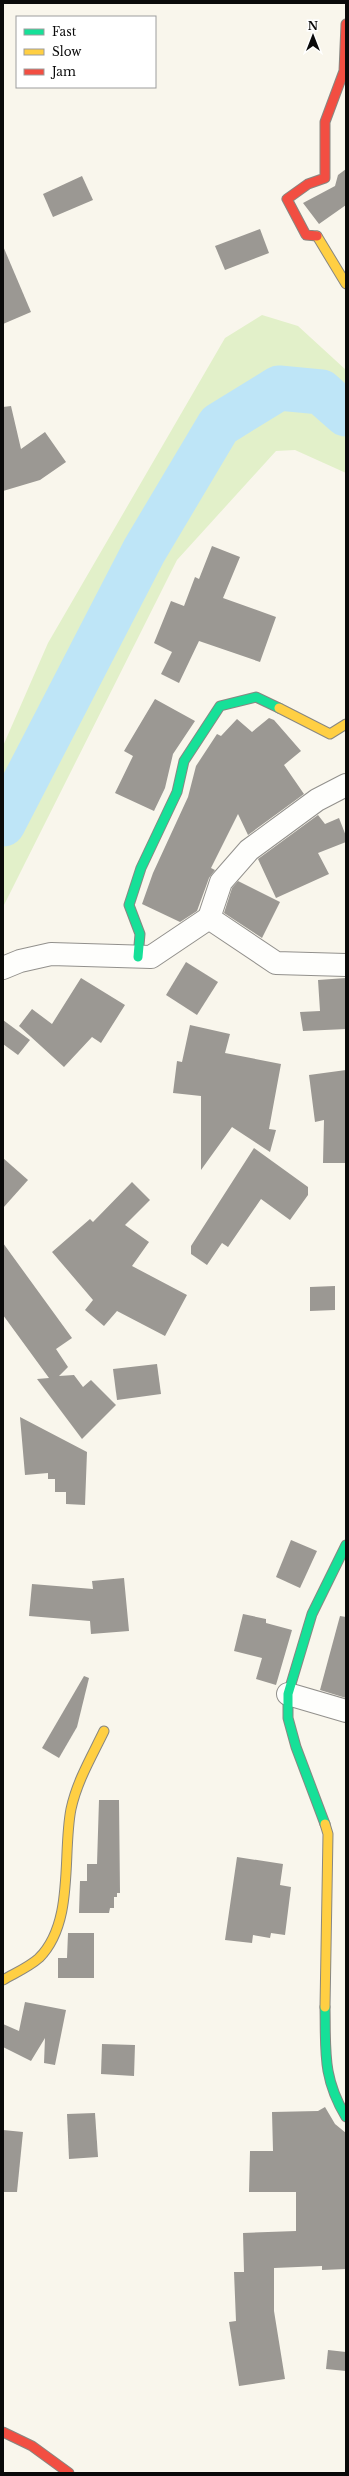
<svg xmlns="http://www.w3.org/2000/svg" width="349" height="2476" viewBox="0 0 349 2476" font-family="'Libre Baskerville',serif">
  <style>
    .green { fill: #e2f0c9 }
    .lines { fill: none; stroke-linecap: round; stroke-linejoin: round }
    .river { stroke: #bee5f7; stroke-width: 45 }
    .building { fill: #9b9893 }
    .street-casing { stroke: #92908c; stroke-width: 24 }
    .fast-casing { stroke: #888782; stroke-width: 11 }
    .slow-casing { stroke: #888782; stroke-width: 11 }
    .jam-casing { stroke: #888782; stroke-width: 11 }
    .street { stroke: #fefefc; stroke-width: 22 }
    .fast { stroke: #16e098; stroke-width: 9 }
    .slow { stroke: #ffcf43; stroke-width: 9 }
    .jam { stroke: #f24e42; stroke-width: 9 }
  </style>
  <rect width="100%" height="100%" fill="#f9f6ec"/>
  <path class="green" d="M 262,315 L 298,326 L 346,370 L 346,473 L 295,450 L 276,451 L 177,560 L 3,907 L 3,746 L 48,643 L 225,338 Z"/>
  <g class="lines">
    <path class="river" d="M 3,824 L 144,551 L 219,425 L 279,388 L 321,392 L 346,414"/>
  </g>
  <g class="building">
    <path d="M 346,169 L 346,205 L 319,224 L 303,203 L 335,186 L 338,175 Z"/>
    <path d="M 82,176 L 93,200 L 53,217 L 43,194 Z"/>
    <path d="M 260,229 L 269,253 L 225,270 L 215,246 Z"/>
    <path d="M 3,246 L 31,312 L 3,324 Z"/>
    <path d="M 11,406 L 21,449 L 45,432 L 66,462 L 40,480 L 3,491 L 3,407 Z"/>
    <path d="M 212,546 L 240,557 L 223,598 L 276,617 L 260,662 L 199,641 L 179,683 L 161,674 L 172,652 L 154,643 L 171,601 L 184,606 L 195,577 L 199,579 Z"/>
    <path d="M 155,699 L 195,721 L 173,754 L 165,788 L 154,811 L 115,793 L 133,756 L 124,751 Z"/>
    <path d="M 269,718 L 274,720 L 301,751 L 284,765 L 304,794 L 248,835 L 238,814 L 211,868 L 215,870 L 209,878 L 197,911 L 180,922 L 142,904 L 153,873 L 188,797 L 196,766 L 217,734 L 221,736 L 237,719 L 252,732 Z"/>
    <path d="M 318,815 L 325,824 L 339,818 L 346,836 L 346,842 L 318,853 L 329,874 L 276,898 L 258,859 Z"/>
    <path d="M 238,881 L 280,902 L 262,938 L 224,913 L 232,888 Z"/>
    <path d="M 186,962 L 218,982 L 197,1015 L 166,995 Z"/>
    <path d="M 81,978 L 125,1005 L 101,1043 L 92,1037 L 64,1067 L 19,1026 L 32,1009 L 52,1024 Z"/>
    <path d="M 346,978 L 346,1029 L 303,1031 L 300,1012 L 320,1011 L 318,980 Z"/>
    <path d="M 3,1020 L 30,1040 L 18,1055 L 3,1044 Z"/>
    <path d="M 190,1025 L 230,1034 L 225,1053 L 281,1064 L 269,1129 L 276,1130 L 270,1152 L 232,1127 L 201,1170 L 201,1096 L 173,1093 L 177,1061 L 182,1062 Z"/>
    <path d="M 346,1070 L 346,1163 L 323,1163 L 324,1120 L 315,1122 L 309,1075 Z"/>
    <path d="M 254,1148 L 308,1187 L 308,1195 L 290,1220 L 261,1199 L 228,1247 L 222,1243 L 207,1265 L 191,1254 L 191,1246 Z"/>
    <path d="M 3,1158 L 28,1180 L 3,1208 Z"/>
    <path d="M 132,1182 L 150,1200 L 125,1225 L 149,1242 L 132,1266 L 187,1295 L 165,1336 L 117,1311 L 104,1326 L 85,1310 L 93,1300 L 52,1252 L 90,1219 L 93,1222 Z"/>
    <path d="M 3,1243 L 72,1338 L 56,1349 L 68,1367 L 59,1376 L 74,1375 L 83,1387 L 91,1380 L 116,1405 L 82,1439 L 37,1379 L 49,1378 L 3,1315 Z"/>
    <path d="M 335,1286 L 335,1310 L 310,1311 L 310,1287 Z"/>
    <path d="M 157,1364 L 161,1394 L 117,1400 L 113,1369 Z"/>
    <path d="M 20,1417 L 87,1452 L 85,1505 L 66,1504 L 66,1492 L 55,1492 L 55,1479 L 48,1479 L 48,1473 L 25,1475 Z"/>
    <path d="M 291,1540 L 317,1551 L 300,1588 L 276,1577 Z"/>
    <path d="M 124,1578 L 129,1631 L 91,1634 L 90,1621 L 29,1616 L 32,1584 L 93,1589 L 92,1581 Z"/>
    <path d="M 243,1614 L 266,1619 L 266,1623 L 292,1630 L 276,1685 L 256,1679 L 262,1658 L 234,1651 Z"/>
    <path d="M 340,1616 L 346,1617 L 346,1698 L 320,1690 Z"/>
    <path d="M 84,1676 L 89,1678 L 77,1727 L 59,1758 L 42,1748 Z"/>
    <path d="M 99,1800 L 119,1800 L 120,1893 L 117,1893 L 117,1897 L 114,1897 L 114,1908 L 110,1908 L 109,1913 L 79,1913 L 80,1881 L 87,1881 L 87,1864 L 97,1864 Z"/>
    <path d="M 237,1857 L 283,1864 L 280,1885 L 291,1887 L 285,1935 L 271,1933 L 270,1938 L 253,1935 L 252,1943 L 225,1940 Z"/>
    <path d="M 68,1933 L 94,1933 L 94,1978 L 58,1978 L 58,1958 L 67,1958 Z"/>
    <path d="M 25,2002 L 66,2010 L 55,2065 L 44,2063 L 45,2038 L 31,2061 L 3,2047 L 3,2024 L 19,2031 Z"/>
    <path d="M 102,2044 L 135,2045 L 134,2076 L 101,2074 Z"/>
    <path d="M 325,2107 L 335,2124 L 346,2133 L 346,2269 L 322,2270 L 322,2266 L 274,2268 L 274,2311 L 285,2379 L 239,2386 L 229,2322 L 236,2321 L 234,2272 L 244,2272 L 243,2233 L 296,2231 L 296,2192 L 249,2192 L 250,2151 L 273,2151 L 272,2112 L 318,2111 Z"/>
    <path d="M 95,2113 L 98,2157 L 69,2159 L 67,2114 Z"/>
    <path d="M 3,2130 L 23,2132 L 17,2192 L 3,2192 Z"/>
    <path d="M 328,2350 L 346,2352 L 346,2371 L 326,2369 Z"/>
  </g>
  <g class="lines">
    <g class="street-casing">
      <g id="street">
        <path d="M 209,918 L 221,882 L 249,850 L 317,800 L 346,785"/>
        <path d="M 3,968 L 20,961 L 51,954 L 151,957 L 209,918 L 276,963 L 346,965"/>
        <path d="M 288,1694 L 346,1711"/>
      </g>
    </g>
    <g class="fast-casing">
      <g id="fast">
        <path d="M 138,957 L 140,934 L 129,905 L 141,868 L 177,792 L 184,761 L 220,706 L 256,697 L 279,708"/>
        <path d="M 325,1824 L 296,1747 L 288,1718 L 288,1694 L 312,1614 L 346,1545"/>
        <path d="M 325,2007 C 326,2051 322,2077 346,2117"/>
      </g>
    </g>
    <g class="slow-casing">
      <g id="slow">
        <path d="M 317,236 L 346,284"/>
        <path d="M 279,708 L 330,734 L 346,724"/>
        <path d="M 3,1980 C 15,1973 29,1967 39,1958 C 75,1922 62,1854 71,1809 C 77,1781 92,1756 104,1731"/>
        <path d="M 325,2007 L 328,1834 L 325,1824"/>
      </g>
    </g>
    <g class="jam-casing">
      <g id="jam">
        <path d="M 317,236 L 306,235 L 287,199 L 308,184 L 325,178 L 325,122 L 344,71 L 346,24"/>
        <path d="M 3,2432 L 32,2446 L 69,2473"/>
      </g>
    </g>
    <use href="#street" class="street"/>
    <use href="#fast" class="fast"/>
    <use href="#slow" class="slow"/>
    <use href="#jam" class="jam"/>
  </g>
  <rect width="349" height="2476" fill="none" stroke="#0a0a0a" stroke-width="8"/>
  <rect x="16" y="16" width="140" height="72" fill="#ffffff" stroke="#9d9d9d"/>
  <rect x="24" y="29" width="20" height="6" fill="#16e098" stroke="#9d9d9d"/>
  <text x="52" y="36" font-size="12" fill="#0a0a0a">Fast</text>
  <rect x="24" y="49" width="20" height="6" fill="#ffcf43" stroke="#9d9d9d"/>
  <text x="52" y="56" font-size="12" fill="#0a0a0a">Slow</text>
  <rect x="24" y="69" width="20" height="6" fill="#f24e42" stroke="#9d9d9d"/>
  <text x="52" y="76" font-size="12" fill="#0a0a0a">Jam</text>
  <g transform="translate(313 36)" stroke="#ffffff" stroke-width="3" paint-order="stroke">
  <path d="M0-3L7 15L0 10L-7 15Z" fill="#0a0a0a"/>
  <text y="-6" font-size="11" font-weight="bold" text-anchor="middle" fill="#0a0a0a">N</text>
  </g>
</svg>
